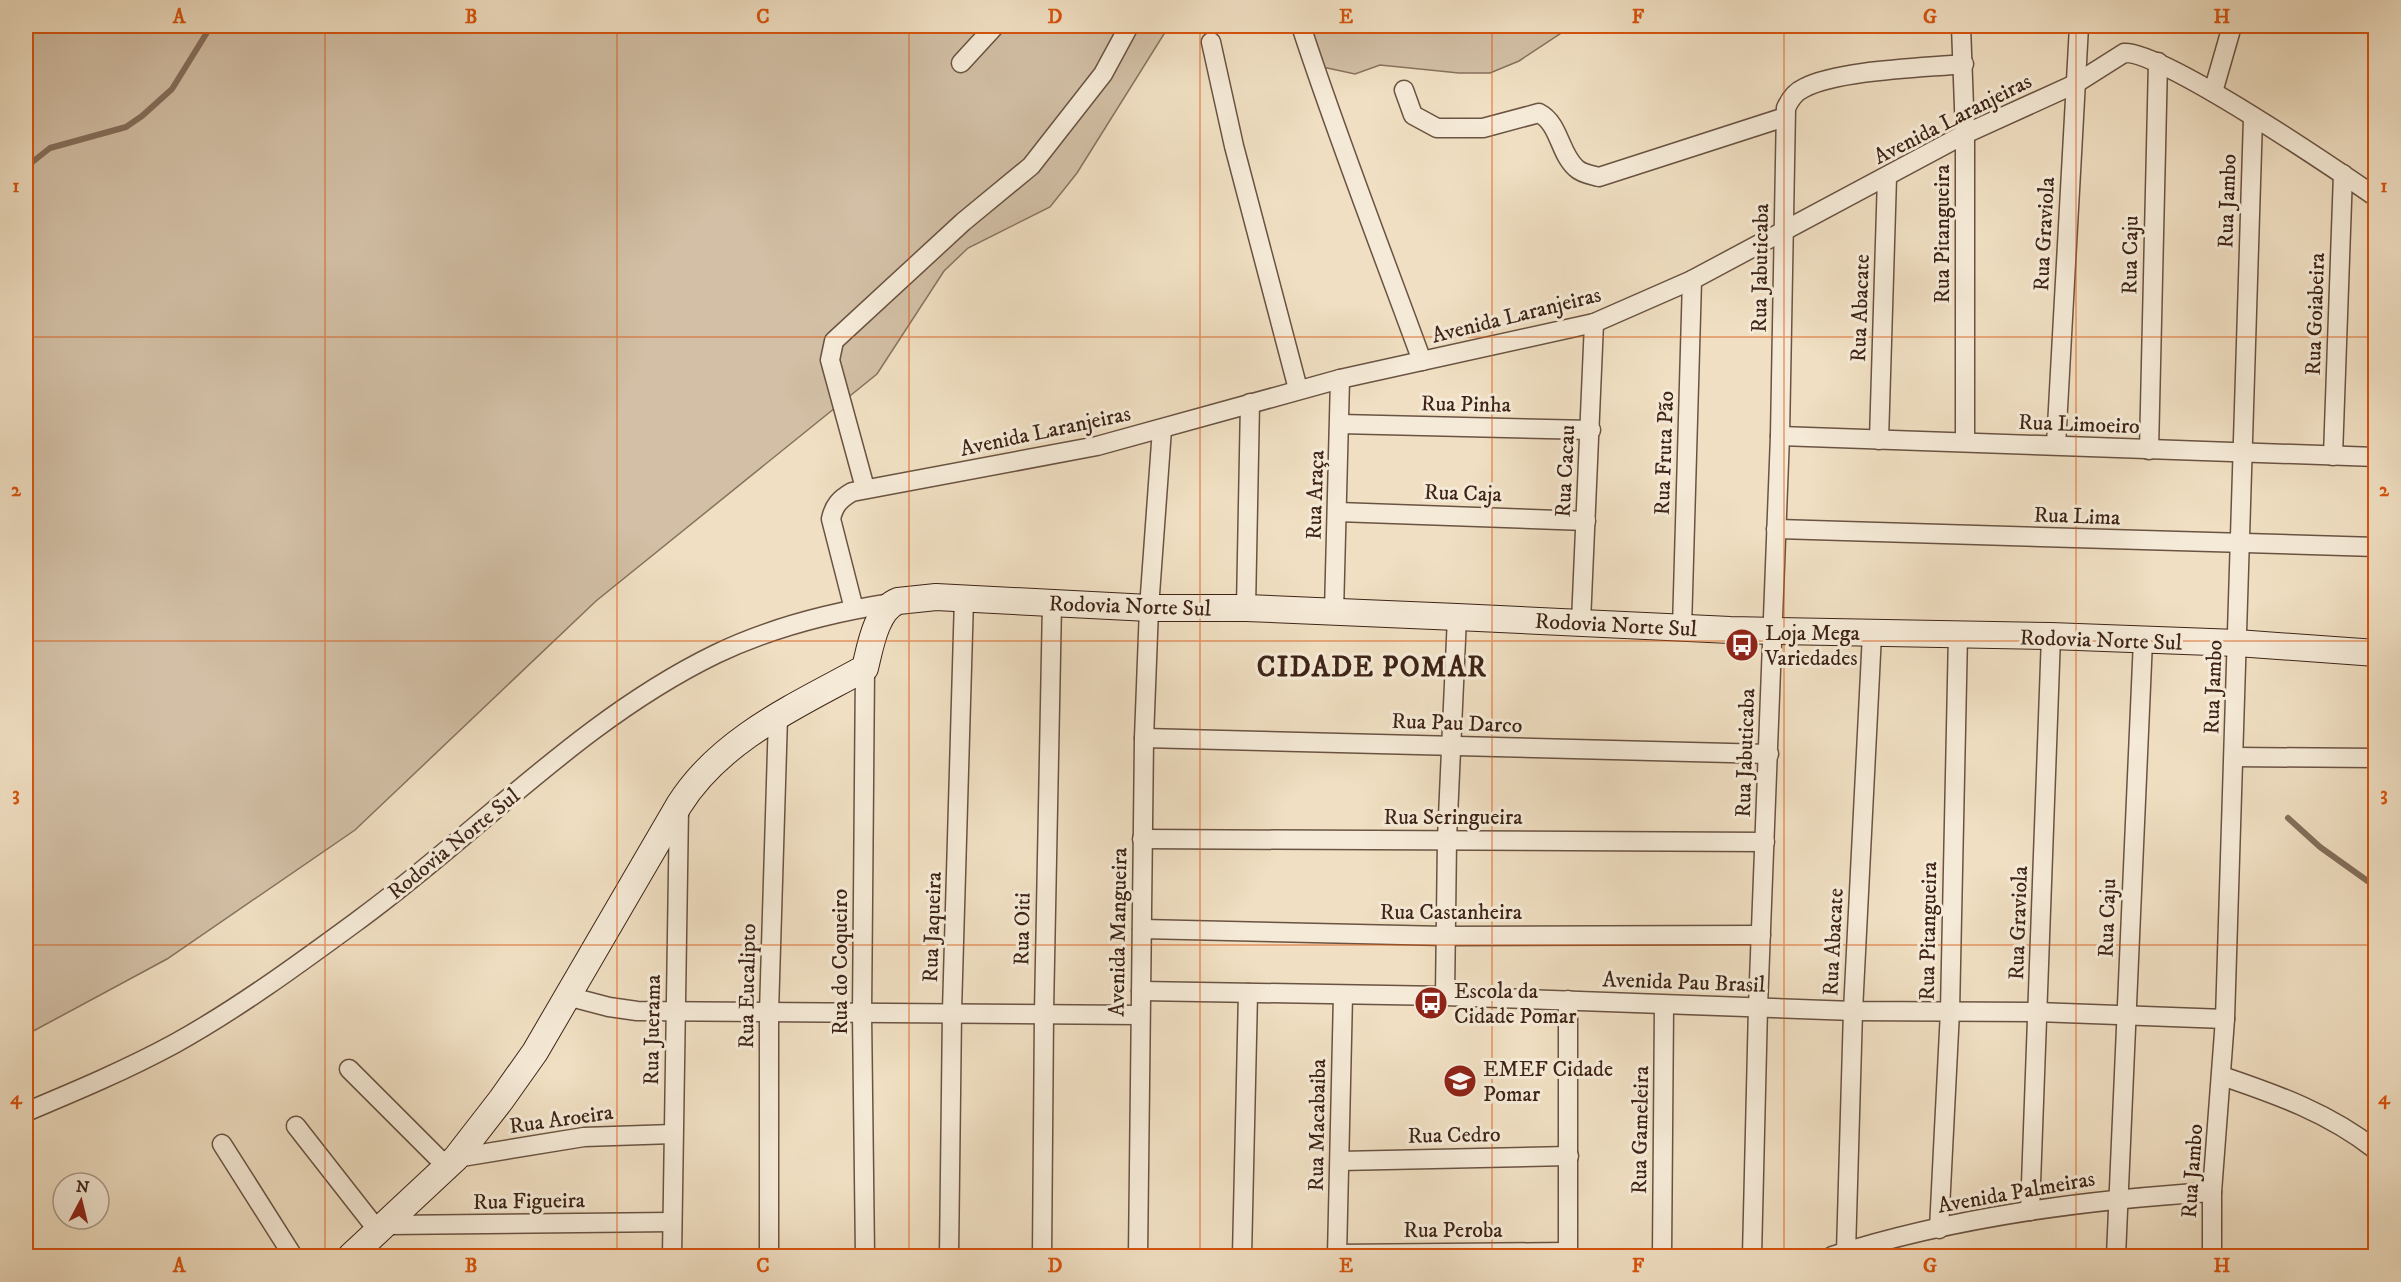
<svg xmlns="http://www.w3.org/2000/svg" width="2401" height="1282" viewBox="0 0 2401 1282" font-family="'IM FELL DW Pica',serif">
  <style>
    .green { fill: #d2bfa5; stroke: #88725e; stroke-width: 1.5 }
    .lines { fill: none; stroke-linecap: round; stroke-linejoin: round }
    .stream { stroke: #846e5b; stroke-width: 6 }
    .street-casing { stroke: #6a5342; stroke-width: 21 }
    .secondary-casing { stroke: #3e2417; stroke-width: 28 }
    .street { stroke: #f5ead7; stroke-width: 18 }
    .secondary { stroke: #f5ead7; stroke-width: 26 }
    .grid { fill: none; stroke: #d7540d; stroke-width: 1.5; stroke-opacity: 0.55 }
    .labels { text-anchor: middle; stroke-width: 6; stroke-linejoin: round; paint-order: stroke }
    .street-label { font-size: 22px; fill: #3e2417; stroke: #f5ead7 }
    .poi-label { font-size: 22px; fill: #3e2417; stroke: #f5ead7; text-anchor: start }
    .district-label { font-size: 28px; font-weight: bold; letter-spacing: 1.5px; fill: #3e2417; stroke: #f5ead7 }
    .neatline { fill: none; stroke: #d7540d; stroke-width: 2 }
    .grid-label { font-size: 20px; text-anchor: middle; font-weight: bold; fill: #d7540d }
  </style>
  <rect width="100%" height="100%" fill="#f0dfc2"/>
  <filter id="stains"><feTurbulence type="fractalNoise" baseFrequency=".00333" numOctaves="4"/><feColorMatrix values="0 0 0 0 .2 0 0 0 0 .09 0 0 0 0 .02 0 0 0 .5 -.17"/></filter>
  <radialGradient id="worn" r=".72"><stop offset=".6" stop-color="#630" stop-opacity="0"/><stop offset="1" stop-color="#630" stop-opacity=".3"/></radialGradient>
  <g class="green">
    <path d="M 26,26 L 1169,26 L 1077,173 L 1050,207 L 968,248 L 944,271 L 877,374 L 596,601 L 355,830 L 167,959 L 26,1035 Z"/>
    <path d="M 1297,26 L 1567,26 L 1569,28 L 1519,61 L 1490,73 L 1459,73 L 1380,65 L 1355,74 L 1318,66 Z"/>
  </g>
  <g class="lines">
    <g class="stream">
      <path d="M 26,167 L 50,148 L 126,127 L 142,116 L 172,89 L 211,26"/>
      <path d="M 2288,818 L 2320,847 L 2376,887"/>
    </g>
    <g class="street-casing">
      <g id="street">
        <path d="M 1301,26 C 1338,139 1381,249 1422,361"/>
        <path d="M 1961,26 L 1965,134 L 1965,442"/>
        <path d="M 1211,42 L 1234,146 L 1298,389"/>
        <path d="M 961,63 L 995,26"/>
        <path d="M 1404,90 L 1413,115 L 1437,128 L 1483,128 L 1539,113 C 1560,124 1559,153 1576,168 C 1582,174 1592,175 1599,177 L 1785,117"/>
        <path d="M 2213,92 L 2232,26"/>
        <path d="M 1340,424 L 1591,430"/>
        <path d="M 1780,436 L 2376,457"/>
        <path d="M 1879,440 L 1887,177"/>
        <path d="M 2056,445 L 2079,26"/>
        <path d="M 2149,450 L 2158,62"/>
        <path d="M 2333,456 L 2343,174"/>
        <path d="M 865,488 L 830,360 L 834,341 L 963,222 L 1031,166 L 1103,74 L 1129,26"/>
        <path d="M 1338,512 L 1586,521"/>
        <path d="M 1776,529 L 2376,547"/>
        <path d="M 1246,608 L 1250,403"/>
        <path d="M 854,609 L 831,519 C 834,505 840,499 852,492 L 1097,446 L 1340,379 L 1594,323 L 1692,280 L 1965,134 L 2075,84 L 2124,53 C 2159,49 2338,171 2376,197"/>
        <path d="M 1334,612 L 1340,379"/>
        <path d="M 1581,622 L 1594,323"/>
        <path d="M 1682,628 L 1692,280"/>
        <path d="M 1144,738 L 1769,754"/>
        <path d="M 2234,757 L 2376,758"/>
        <path d="M 1142,839 L 1765,842"/>
        <path d="M 1142,929 L 1445,936 L 1761,935"/>
        <path d="M 1141,991 L 1445,996 L 1853,1011 L 2037,1012 L 2225,1019"/>
        <path d="M 567,996 L 609,1007 L 637,1011 L 1140,1015"/>
        <path d="M 1445,996 L 1447,839 L 1457,617"/>
        <path d="M 1568,1000 L 1568,1256"/>
        <path d="M 349,1069 L 447,1167"/>
        <path d="M 2222,1076 C 2278,1095 2329,1113 2376,1150"/>
        <path d="M 26,1112 C 76,1091 126,1070 174,1044 C 239,1008 300,963 360,919 C 479,832 582,719 716,654 C 770,628 833,612 892,603"/>
        <path d="M 296,1126 L 379,1232"/>
        <path d="M 222,1144 L 293,1256"/>
        <path d="M 456,1158 L 584,1137 L 673,1134"/>
        <path d="M 1340,1161 L 1569,1156"/>
        <path d="M 2030,1211 L 2051,636"/>
        <path d="M 388,1225 L 672,1222"/>
        <path d="M 1939,1229 L 1950,1011 L 1958,634"/>
        <path d="M 1846,1252 L 1853,1011 L 1872,634"/>
        <path d="M 1337,1254 L 1568,1252"/>
        <path d="M 672,1256 L 679,808"/>
        <path d="M 769,1256 L 769,1012 L 778,717"/>
        <path d="M 865,1256 L 862,1014 L 865,668"/>
        <path d="M 949,1256 L 952,1011 L 964,598"/>
        <path d="M 1042,1256 L 1044,1012 L 1052,603"/>
        <path d="M 1138,1256 L 1144,738 L 1149,608 L 1162,429"/>
        <path d="M 1242,1256 L 1248,993"/>
        <path d="M 1337,1256 L 1343,995"/>
        <path d="M 1662,1256 L 1664,1005"/>
        <path d="M 1752,1256 L 1758,1007 L 1780,436 L 1786,108 C 1790,99 1795,92 1804,88 C 1839,70 1922,68 1964,64"/>
        <path d="M 1832,1256 C 1954,1217 2084,1200 2212,1192"/>
        <path d="M 2116,1256 L 2143,640"/>
        <path d="M 2212,1256 L 2212,1192 L 2225,1019 L 2253,118"/>
      </g>
    </g>
    <g class="secondary-casing">
      <path id="secondary" d="M 351,1256 L 456,1158 L 501,1100 L 535,1052 L 679,805 C 721,738 798,705 865,668 C 870,648 876,609 898,601 L 936,597 L 1149,608 L 1246,608 L 1457,617 L 1730,630 L 2051,636 L 2237,643 L 2376,653"/>
    </g>
    <use href="#street" class="street"/>
    <use href="#secondary" class="secondary"/>
  </g>
  <path class="grid" d="M 325,26 L 325,1256M 617,26 L 617,1256M 909,26 L 909,1256M 1200,26 L 1200,1256M 1492,26 L 1492,1256M 1784,26 L 1784,1256M 2076,26 L 2076,1256M 26,337 L 2376,337M 26,641 L 2376,641M 26,945 L 2376,945"/>
  <defs>
    <g id="bus-disc" transform="scale(1.725)"><circle r="9.5" fill="#8f2418" stroke="#f5ead7"/><path d="M-5-6H5V4H4V6H2V4H-2V6H-4V4H-5ZM-3.5-4V0h7V-4ZM-3.5 1.2v1.5H-2V1.2ZM2 1.2v1.5H3.5V1.2Z" fill="#fff"/></g>
    <g id="school-disc" transform="scale(1.725)"><circle r="9.5" fill="#8f2418" stroke="#f5ead7"/><path d="M0-5L7-2L0 1L-7-2ZM-4 1L0 2.5L4 1V4Q0 6-4 4Z" fill="#fff"/></g>
  </defs>
  <g fill-rule="evenodd">
    <use href="#bus-disc" x="1742" y="645"/>
    <use href="#bus-disc" x="1431" y="1003"/>
    <use href="#school-disc" x="1460" y="1081"/>
  </g>
  <g class="labels">
    <g class="street-label">
      <text transform="translate(1952 118) rotate(-27)" y="8">Avenida Laranjeiras</text>
      <text transform="translate(2226 201) rotate(-88)" y="8">Rua Jambo</text>
      <text transform="translate(1941 234) rotate(-90)" y="8">Rua Pitangueira</text>
      <text transform="translate(2043 234) rotate(-87)" y="8">Rua Graviola</text>
      <text transform="translate(2129 255) rotate(-89)" y="8">Rua Caju</text>
      <text transform="translate(1759 268) rotate(-89)" y="8">Rua Jabuticaba</text>
      <text transform="translate(1859 308) rotate(-88)" y="8">Rua Abacate</text>
      <text transform="translate(1516 314) rotate(-14)" y="8">Avenida Laranjeiras</text>
      <text transform="translate(2314 314) rotate(-88)" y="8">Rua Goiabeira</text>
      <text transform="translate(1466 403) rotate(1)" y="8">Rua Pinha</text>
      <text transform="translate(2079 423) rotate(2)" y="8">Rua Limoeiro</text>
      <text transform="translate(1045 430) rotate(-12)" y="8">Avenida Laranjeiras</text>
      <text transform="translate(1663 453) rotate(-88)" y="8">Rua Fruta Pão</text>
      <text transform="translate(1564 471) rotate(-87)" y="8">Rua Cacau</text>
      <text transform="translate(1463 492) rotate(2)" y="8">Rua Caja</text>
      <text transform="translate(1314 495) rotate(-88)" y="8">Rua Araça</text>
      <text transform="translate(2077 515) rotate(2)" y="8">Rua Lima</text>
      <text transform="translate(1130 605) rotate(2)" y="8">Rodovia Norte Sul</text>
      <text transform="translate(1616 624) rotate(3)" y="8">Rodovia Norte Sul</text>
      <text transform="translate(2101 639) rotate(2)" y="8">Rodovia Norte Sul</text>
      <text transform="translate(2212 687) rotate(-88)" y="8">Rua Jambo</text>
      <text transform="translate(1457 722) rotate(2)" y="8">Rua Pau Darco</text>
      <text transform="translate(1744 753) rotate(-88)" y="8">Rua Jabuticaba</text>
      <text x="1453" y="824">Rua Seringueira</text>
      <text transform="translate(453 843) rotate(-39)" y="8">Rodovia Norte Sul</text>
      <text x="1451" y="919">Rua Castanheira</text>
      <text transform="translate(2106 918) rotate(-88)" y="8">Rua Caju</text>
      <text transform="translate(2017 923) rotate(-88)" y="8">Rua Graviola</text>
      <text transform="translate(931 927) rotate(-88)" y="8">Rua Jaqueira</text>
      <text transform="translate(1021 929) rotate(-89)" y="8">Rua Oiti</text>
      <text transform="translate(1927 931) rotate(-89)" y="8">Rua Pitangueira</text>
      <text transform="translate(1117 932) rotate(-89)" y="8">Avenida Mangueira</text>
      <text transform="translate(1832 942) rotate(-87)" y="8">Rua Abacate</text>
      <text transform="translate(839 962) rotate(-90)" y="8">Rua do Coqueiro</text>
      <text transform="translate(1684 981) rotate(2)" y="8">Avenida Pau Brasil</text>
      <text transform="translate(746 986) rotate(-89)" y="8">Rua Eucalipto</text>
      <text transform="translate(651 1030) rotate(-89)" y="8">Rua Juerama</text>
      <text transform="translate(561 1118) rotate(-8)" y="8">Rua Aroeira</text>
      <text transform="translate(1316 1125) rotate(-89)" y="8">Rua Macabaiba</text>
      <text transform="translate(1639 1130) rotate(-89)" y="8">Rua Gameleira</text>
      <text transform="translate(1454 1134) rotate(-1)" y="8">Rua Cedro</text>
      <text transform="translate(2191 1171) rotate(-86)" y="8">Rua Jambo</text>
      <text transform="translate(2016 1191) rotate(-10)" y="8">Avenida Palmeiras</text>
      <text transform="translate(529 1200) rotate(-1)" y="8">Rua Figueira</text>
      <text x="1453" y="1237">Rua Peroba</text>
    </g>
    <g class="poi-label">
      <text x="1765" y="640">Loja Mega<tspan x="1765" dy="25">Variedades</tspan></text>
      <text x="1454" y="998">Escola da<tspan x="1454" dy="25">Cidade Pomar</tspan></text>
      <text x="1483" y="1076">EMEF Cidade<tspan x="1483" dy="25">Pomar</tspan></text>
    </g>
    <g class="district-label">
      <text x="1372" y="676">CIDADE POMAR</text>
    </g>
  </g>
  <rect width="2401" height="1282" fill="none" stroke="#f0dfc2" stroke-width="66"/>
  <g transform="translate(81 1201) rotate(7)"><circle r="28" fill="#f5ead7" stroke="#ac9b8a" stroke-width="1.5"/>
  <path d="M0-4.5L10 22L0 15L-10 22Z" fill="#8f2418"/>
  <text y="-9" font-size="16" font-weight="bold" text-anchor="middle" fill="#3e2417">N</text>
  </g>
  <rect x="33" y="33" width="2335" height="1216" class="neatline"/>
  <g class="grid-label">
    <text x="179" y="23">A</text>
    <text x="471" y="23">B</text>
    <text x="763" y="23">C</text>
    <text x="1055" y="23">D</text>
    <text x="1346" y="23">E</text>
    <text x="1638" y="23">F</text>
    <text x="1930" y="23">G</text>
    <text x="2222" y="23">H</text>
    <text x="16" y="192">1</text>
    <text x="2384" y="192">1</text>
    <text x="16" y="496">2</text>
    <text x="2384" y="496">2</text>
    <text x="16" y="800">3</text>
    <text x="2384" y="800">3</text>
    <text x="16" y="1104">4</text>
    <text x="2384" y="1104">4</text>
    <text x="179" y="1272">A</text>
    <text x="471" y="1272">B</text>
    <text x="763" y="1272">C</text>
    <text x="1055" y="1272">D</text>
    <text x="1346" y="1272">E</text>
    <text x="1638" y="1272">F</text>
    <text x="1930" y="1272">G</text>
    <text x="2222" y="1272">H</text>
  </g>
  <rect width="100%" height="100%" filter="url(#stains)"/>
  <rect width="100%" height="100%" fill="url(#worn)"/>
</svg>
